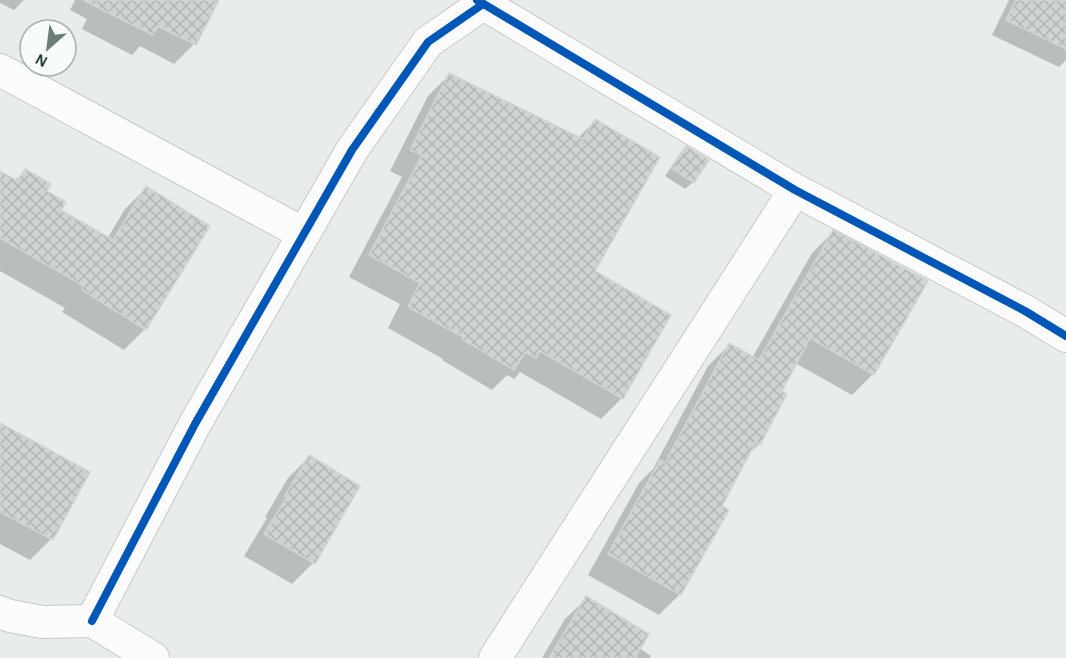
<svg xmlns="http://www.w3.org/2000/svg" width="1066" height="658" viewBox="0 0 1066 658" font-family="'Alegreya Sans',sans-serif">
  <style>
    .shadow { fill: #0003 }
    .building { fill: url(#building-cross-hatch); stroke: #d1d6d4; stroke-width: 1.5 }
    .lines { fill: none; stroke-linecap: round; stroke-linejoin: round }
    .minor-casing { stroke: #c5cac8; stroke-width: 34 }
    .minor { stroke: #fcfcfc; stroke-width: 32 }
    .cycleway-casing { stroke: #f7fbf9; stroke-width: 11 }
    .cycleway { stroke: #0057b8; stroke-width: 8 }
  </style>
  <defs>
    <pattern id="building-cross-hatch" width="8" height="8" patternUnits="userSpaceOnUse" patternTransform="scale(1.5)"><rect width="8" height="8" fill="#cfd4d2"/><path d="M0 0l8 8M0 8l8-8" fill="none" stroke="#b2b7b5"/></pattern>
  </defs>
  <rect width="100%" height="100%" fill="#e8edeb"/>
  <g class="shadow">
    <path d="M 0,0 L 24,0 L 14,10 L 0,3 Z"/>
    <path d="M 75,0 L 217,0 L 194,44 L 174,64 L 140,46 L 132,55 L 82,29 L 87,19 L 70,10 Z"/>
    <path d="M 1009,0 L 1065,0 L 1066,60 L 1059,67 L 992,35 Z"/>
    <path d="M 449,75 L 578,138 L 595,121 L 592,271 L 622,398 L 601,419 L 520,372 L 514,379 L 507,375 L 492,390 L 442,360 L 443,359 L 388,328 L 400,304 L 349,277 L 402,177 L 390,171 L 428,96 Z"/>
    <path d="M 686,148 L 693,182 L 685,189 L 665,176 L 679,155 Z"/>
    <path d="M 25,171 L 45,191 L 59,211 L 107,239 L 125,209 L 146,188 L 145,329 L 124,350 L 62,312 L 65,308 L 0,271 L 0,175 L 14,181 Z"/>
    <path d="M 833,232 L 873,374 L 852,395 L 795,363 L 780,392 L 759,444 L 746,457 L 720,507 L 680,594 L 659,615 L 588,575 L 639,483 L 653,469 L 708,366 L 729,345 L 752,358 L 812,253 Z"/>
    <path d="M 0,427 L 88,473 L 51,539 L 30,560 L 0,544 Z"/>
    <path d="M 309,457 L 313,563 L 292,584 L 244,556 L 267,518 L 265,517 L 288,478 Z"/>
    <path d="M 587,598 L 639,648 L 651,656 L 650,658 L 542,658 L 565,619 Z"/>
  </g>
  <g class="building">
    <path d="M 83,0 L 219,0 L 196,45 L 158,26 L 153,35 Z"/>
    <path d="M 1016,0 L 1066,0 L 1066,49 L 1006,20 Z"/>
    <path d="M 449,73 L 583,139 L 595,119 L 660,157 L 595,271 L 671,315 L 623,399 L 540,351 L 536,358 L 525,352 L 514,370 L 462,339 L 463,337 L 408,307 L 420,283 L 369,255 L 422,155 L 410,150 Z"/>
    <path d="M 686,146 L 709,160 L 694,183 L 671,168 Z"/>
    <path d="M 25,169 L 51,184 L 47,191 L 66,202 L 61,210 L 113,240 L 146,186 L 210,226 L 146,330 L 82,290 L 84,286 L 0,238 L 0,171 L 17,181 Z"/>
    <path d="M 833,230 L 928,281 L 874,375 L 810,338 L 782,391 L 787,394 L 760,445 L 756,442 L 722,506 L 729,510 L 681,595 L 608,554 L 660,460 L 665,463 L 729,343 L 759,360 Z"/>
    <path d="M 0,423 L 90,472 L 53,540 L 0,512 Z"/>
    <path d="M 309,455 L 360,486 L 315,564 L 264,534 L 287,497 L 285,496 Z"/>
    <path d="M 586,596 L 649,634 L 635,658 L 549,658 Z"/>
  </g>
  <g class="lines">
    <g class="minor-casing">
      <g id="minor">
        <path d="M 477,0 L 795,190 L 1025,311 L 1066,336"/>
        <path d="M 0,70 L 304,234"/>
        <path d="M 0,612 L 10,616 L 42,622 L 92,621 L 153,658"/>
        <path d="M 92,621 L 195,424 L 352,150 L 428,42 L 483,4"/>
        <path d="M 495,658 L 795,190"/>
      </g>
    </g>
    <use href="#minor" class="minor"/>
    <g class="cycleway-casing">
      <g id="cycleway">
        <path d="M 477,0 L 795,190 L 1025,311 L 1066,336"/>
        <path d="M 92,621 L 195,424 L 352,150 L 428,42 L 483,4"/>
      </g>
    </g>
    <use href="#cycleway" class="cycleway"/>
  </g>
  <g transform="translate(48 48) rotate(208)"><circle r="28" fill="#f7fbf9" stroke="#a3b1ad" stroke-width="1.5"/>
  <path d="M0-4.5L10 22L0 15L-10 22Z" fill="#697e78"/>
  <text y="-9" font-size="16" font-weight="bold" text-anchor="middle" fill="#24423a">N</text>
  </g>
</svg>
